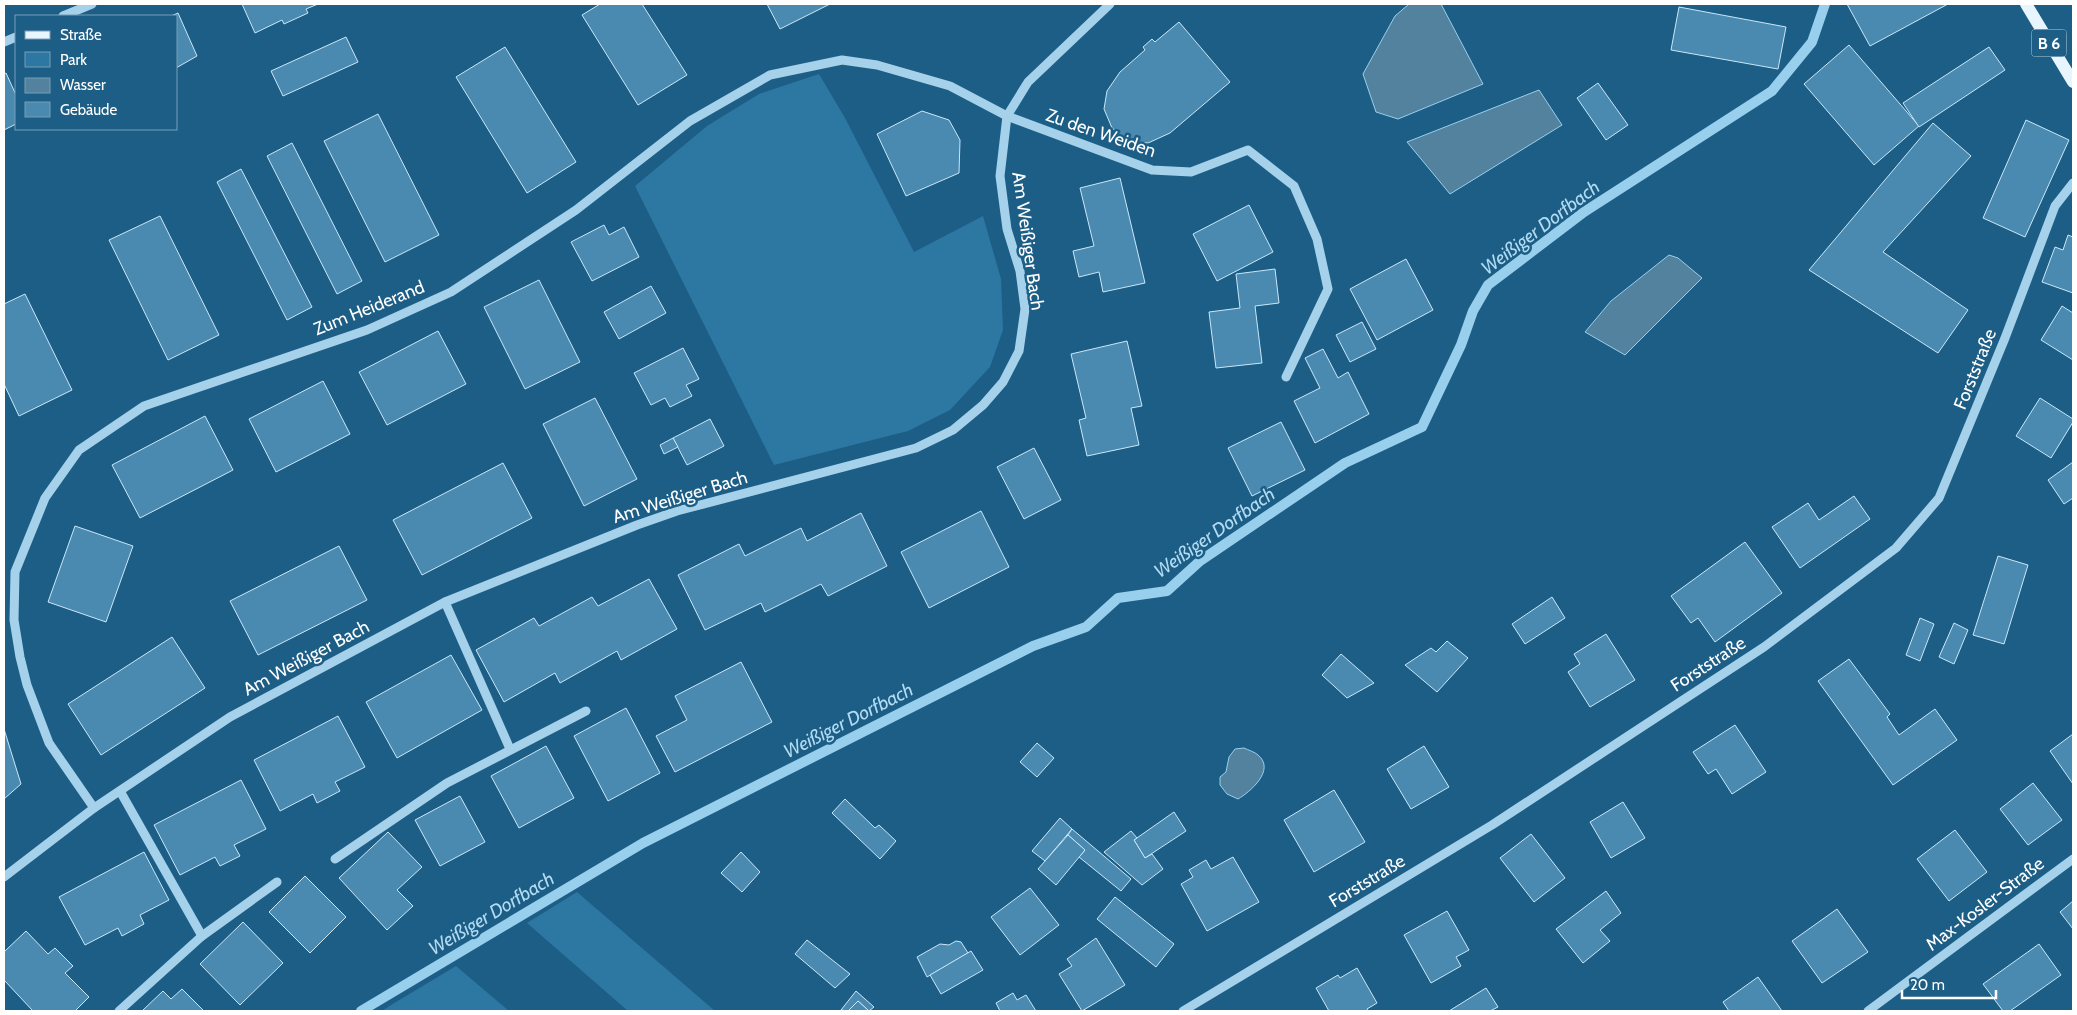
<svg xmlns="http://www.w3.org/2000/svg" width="2077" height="1015" viewBox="0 0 2077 1015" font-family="Cabin,sans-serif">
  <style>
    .green { fill: #2d77a3 }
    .water { fill: #53829e; stroke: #98cfed }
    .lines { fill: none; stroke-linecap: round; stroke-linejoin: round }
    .stream { stroke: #98cfed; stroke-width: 10 }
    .building { fill: #4a8ab1; stroke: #cae7f8 }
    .minor { stroke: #a5d1eb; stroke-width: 9 }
    .major { stroke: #e9f5fe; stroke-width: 12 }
    .labels { text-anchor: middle; stroke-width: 5; stroke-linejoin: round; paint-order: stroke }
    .shield { fill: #1d5e86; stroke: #bbcfdb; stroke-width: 1 }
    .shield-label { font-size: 16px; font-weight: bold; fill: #fff }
    .street-label { font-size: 18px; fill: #fff; stroke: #1d5e86 }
    .water-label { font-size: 19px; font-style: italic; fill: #b1dbf2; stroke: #1d5e86 }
  </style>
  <rect width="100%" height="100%" fill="#1d5e86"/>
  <g class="green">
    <path d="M 819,74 L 845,118 L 914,252 L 983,216 L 1001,279 L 1003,330 L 990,367 L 950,410 L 908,431 L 774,465 L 635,186 L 707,126 L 759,94 Z"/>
    <path d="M 577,892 L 715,1011 L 628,1011 L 527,923 Z"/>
    <path d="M 456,966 L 509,1011 L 382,1011 L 391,1005 Z"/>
  </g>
  <g class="water">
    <path d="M 1409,4 L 1441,4 L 1483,84 L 1398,119 L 1376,112 L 1363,74 L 1395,16 Z"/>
    <path d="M 1539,90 L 1562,125 L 1450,194 L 1407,142 Z"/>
    <path d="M 1669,255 L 1678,258 L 1702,278 L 1625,355 L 1585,332 L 1611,301 Z"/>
    <path d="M 1244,748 C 1248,750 1255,752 1258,755 C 1276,770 1250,792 1238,799 L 1227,794 L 1220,785 L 1220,777 L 1226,772 L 1229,757 L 1235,749 Z"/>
  </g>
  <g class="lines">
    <path class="stream" d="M 361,1011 L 643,843 L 1033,646 L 1086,627 L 1118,598 L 1167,591 L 1200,561 L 1345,463 L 1422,427 L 1461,345 L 1473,311 L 1488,285 L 1584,212 L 1772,91 L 1812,42 L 1825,4"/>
  </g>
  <g class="building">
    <path d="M 242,4 L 318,4 L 306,9 L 308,13 L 284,24 L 282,20 L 255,33 Z"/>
    <path d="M 600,4 L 642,4 L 687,75 L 638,105 L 582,15 Z"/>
    <path d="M 767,4 L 830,4 L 780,29 Z"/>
    <path d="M 1847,4 L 1948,4 L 1870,46 Z"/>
    <path d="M 1679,7 L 1786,27 L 1778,69 L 1671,50 Z"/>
    <path d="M 178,13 L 197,56 L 176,68 L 176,16 L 171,16 Z"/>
    <path d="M 1179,22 L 1230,82 L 1170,133 L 1148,143 L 1129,141 L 1112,128 L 1104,109 L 1107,91 L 1120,72 L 1145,50 L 1143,47 L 1152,39 L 1155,42 Z"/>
    <path d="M 346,37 L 358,62 L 283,96 L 271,71 Z"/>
    <path d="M 1849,45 L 1919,126 L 1874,165 L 1804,84 Z"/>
    <path d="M 505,47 L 576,162 L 527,193 L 456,77 Z"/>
    <path d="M 1989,47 L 2005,70 L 1919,127 L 1903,103 Z"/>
    <path d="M 6,73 L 16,95 L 16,124 L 4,130 L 4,74 Z"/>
    <path d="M 1598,83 L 1628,125 L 1606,140 L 1577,98 Z"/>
    <path d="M 922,111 L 949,120 L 960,140 L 959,173 L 906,196 L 877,134 Z"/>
    <path d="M 378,114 L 439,235 L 385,262 L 324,141 Z"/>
    <path d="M 2026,120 L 2069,140 L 2025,237 L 1983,218 Z"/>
    <path d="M 1933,123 L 1971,156 L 1883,252 L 1968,310 L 1938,353 L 1809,270 Z"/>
    <path d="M 292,143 L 362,281 L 337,294 L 267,156 Z"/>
    <path d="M 241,169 L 312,307 L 287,320 L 217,182 Z"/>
    <path d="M 1120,178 L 1145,283 L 1103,292 L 1099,272 L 1079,277 L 1073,251 L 1094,246 L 1080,188 Z"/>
    <path d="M 1249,205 L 1273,252 L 1217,281 L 1193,234 Z"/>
    <path d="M 160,216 L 219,335 L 168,360 L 109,240 Z"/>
    <path d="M 604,225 L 609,235 L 624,227 L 639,257 L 592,281 L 571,242 Z"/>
    <path d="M 2068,235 L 2073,237 L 2073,293 L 2042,282 L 2055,247 L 2063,250 Z"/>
    <path d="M 1406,259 L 1433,310 L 1377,340 L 1350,289 Z"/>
    <path d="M 1275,269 L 1279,303 L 1255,306 L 1262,363 L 1216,368 L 1209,312 L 1240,308 L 1236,274 Z"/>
    <path d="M 539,280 L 580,362 L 525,389 L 484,307 Z"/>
    <path d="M 651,286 L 666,313 L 619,339 L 604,312 Z"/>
    <path d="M 25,294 L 72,390 L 19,416 L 4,384 L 4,304 Z"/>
    <path d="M 2062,306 L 2073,313 L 2073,360 L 2041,340 Z"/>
    <path d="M 1362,322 L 1376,349 L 1350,362 L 1336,335 Z"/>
    <path d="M 438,331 L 466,384 L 387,425 L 359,372 Z"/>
    <path d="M 1127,341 L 1142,406 L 1131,408 L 1139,445 L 1087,456 L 1079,420 L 1086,418 L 1071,354 Z"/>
    <path d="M 683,348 L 699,379 L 686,385 L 692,396 L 670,407 L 665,398 L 651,405 L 634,373 Z"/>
    <path d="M 1323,349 L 1338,378 L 1348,372 L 1369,414 L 1315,443 L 1294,401 L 1320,388 L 1305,358 Z"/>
    <path d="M 323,381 L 350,434 L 276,472 L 249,419 Z"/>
    <path d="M 595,398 L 637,479 L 584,506 L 543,424 Z"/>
    <path d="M 2040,398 L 2073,419 L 2073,422 L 2051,458 L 2016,436 Z"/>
    <path d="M 205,416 L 233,470 L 140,518 L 112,465 Z"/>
    <path d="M 710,419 L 724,446 L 687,465 L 673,438 Z"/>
    <path d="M 1281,422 L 1305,470 L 1252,496 L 1228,448 Z"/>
    <path d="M 673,438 L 678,447 L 664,454 L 660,445 Z"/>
    <path d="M 1034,448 L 1061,500 L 1024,519 L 997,467 Z"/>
    <path d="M 2073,462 L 2073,498 L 2064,504 L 2048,480 Z"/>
    <path d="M 503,463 L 532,518 L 422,575 L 393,520 Z"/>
    <path d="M 1854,496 L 1870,519 L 1800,568 L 1772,527 L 1808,503 L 1819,520 Z"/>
    <path d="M 981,511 L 1009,567 L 929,608 L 901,552 Z"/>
    <path d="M 861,513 L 887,566 L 828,596 L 821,584 L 765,612 L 761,603 L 705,630 L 678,575 L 739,544 L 745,556 L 801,528 L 807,541 Z"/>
    <path d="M 75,526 L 133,546 L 106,622 L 48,602 Z"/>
    <path d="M 1745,542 L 1782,593 L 1715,642 L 1698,618 L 1691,623 L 1671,596 Z"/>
    <path d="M 339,546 L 367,600 L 258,655 L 230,601 Z"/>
    <path d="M 1998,556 L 2028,565 L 2004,644 L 1973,635 Z"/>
    <path d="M 649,579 L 677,629 L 621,660 L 617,651 L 560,683 L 555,673 L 504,702 L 476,650 L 534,618 L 539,626 L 592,597 L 598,606 Z"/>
    <path d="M 1552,597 L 1565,618 L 1525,644 L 1512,624 Z"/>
    <path d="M 1920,618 L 1934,624 L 1920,661 L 1906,655 Z"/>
    <path d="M 1954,623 L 1968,630 L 1954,664 L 1939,657 Z"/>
    <path d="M 1606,634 L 1635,680 L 1590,707 L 1568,672 L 1580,664 L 1574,654 Z"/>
    <path d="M 172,637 L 205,688 L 101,755 L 68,704 Z"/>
    <path d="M 1447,641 L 1468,658 L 1437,692 L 1405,665 L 1431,648 L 1436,652 Z"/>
    <path d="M 1341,654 L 1374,683 L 1347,698 L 1322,675 Z"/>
    <path d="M 451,655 L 482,710 L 397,758 L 366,702 Z"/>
    <path d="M 1849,659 L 1890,714 L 1887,717 L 1899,735 L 1935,709 L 1957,740 L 1893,785 L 1818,681 Z"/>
    <path d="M 741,662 L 772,722 L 675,772 L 656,736 L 687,720 L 675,696 Z"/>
    <path d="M 626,708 L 660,773 L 608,801 L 574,736 Z"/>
    <path d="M 338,716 L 365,767 L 335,782 L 340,791 L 317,803 L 313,794 L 280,811 L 254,760 Z"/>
    <path d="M 1735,725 L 1766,772 L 1732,794 L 1716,769 L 1708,774 L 1693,752 Z"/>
    <path d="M 4,729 L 21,784 L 4,799 Z"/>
    <path d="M 2073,734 L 2073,784 L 2050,751 Z"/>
    <path d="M 1037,743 L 1054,758 L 1037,777 L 1020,762 Z"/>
    <path d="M 546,746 L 574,798 L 519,828 L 491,776 Z"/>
    <path d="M 1424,746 L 1449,787 L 1411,809 L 1387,769 Z"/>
    <path d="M 241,780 L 266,829 L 234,845 L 240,856 L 220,866 L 215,857 L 180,875 L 154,825 Z"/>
    <path d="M 2033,783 L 2062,820 L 2028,845 L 2000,809 Z"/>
    <path d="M 1334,790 L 1365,842 L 1314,872 L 1284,820 Z"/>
    <path d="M 460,796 L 485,842 L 440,866 L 415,820 Z"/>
    <path d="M 845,799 L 875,828 L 879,825 L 896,841 L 880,859 L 832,813 Z"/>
    <path d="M 1623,802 L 1645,838 L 1611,858 L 1590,822 Z"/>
    <path d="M 1174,812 L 1186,831 L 1145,858 L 1134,840 Z"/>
    <path d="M 1060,818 L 1072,829 L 1045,861 L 1032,851 Z"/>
    <path d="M 1072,829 L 1131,879 L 1121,891 L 1079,857 L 1085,850 L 1068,835 Z"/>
    <path d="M 1955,830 L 1987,872 L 1949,901 L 1917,859 Z"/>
    <path d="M 1131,831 L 1137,838 L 1134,840 L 1145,858 L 1152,854 L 1163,869 L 1142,885 L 1104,852 Z"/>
    <path d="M 388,832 L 422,867 L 397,890 L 413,906 L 387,930 L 339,878 Z"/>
    <path d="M 1531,834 L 1565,878 L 1534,902 L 1500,858 Z"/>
    <path d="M 1068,835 L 1085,850 L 1056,885 L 1038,869 Z"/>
    <path d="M 144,852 L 169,900 L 140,915 L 144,924 L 122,936 L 118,928 L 85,945 L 59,897 Z"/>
    <path d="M 741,852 L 760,872 L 742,892 L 721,873 Z"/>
    <path d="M 1233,857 L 1259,902 L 1207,931 L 1181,884 L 1193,877 L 1189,870 L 1206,860 L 1211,869 Z"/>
    <path d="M 305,876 L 346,917 L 310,953 L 269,912 Z"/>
    <path d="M 1030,888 L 1059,925 L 1020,955 L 991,917 Z"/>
    <path d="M 1606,891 L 1621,913 L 1600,930 L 1610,941 L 1583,963 L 1556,929 Z"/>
    <path d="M 1115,897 L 1174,944 L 1156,967 L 1097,919 Z"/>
    <path d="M 2073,901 L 2073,929 L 2060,912 Z"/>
    <path d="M 1837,909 L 1868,952 L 1822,983 L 1792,941 Z"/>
    <path d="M 1447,911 L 1469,950 L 1456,957 L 1461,966 L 1431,983 L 1404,935 Z"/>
    <path d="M 243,922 L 283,963 L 240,1005 L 200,964 Z"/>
    <path d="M 26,931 L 48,954 L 55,948 L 73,966 L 65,973 L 89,997 L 75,1011 L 33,1011 L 4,980 L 4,952 Z"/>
    <path d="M 1096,938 L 1125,985 L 1082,1011 L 1059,974 L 1072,966 L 1067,959 Z"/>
    <path d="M 807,940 L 850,974 L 835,988 L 795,954 Z"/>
    <path d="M 956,941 L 961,942 L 968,953 L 927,977 L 917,957 L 940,944 L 949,945 Z"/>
    <path d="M 2039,944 L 2061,975 L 2010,1011 L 2003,1011 L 1983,984 Z"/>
    <path d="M 971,951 L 983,970 L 941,994 L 930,975 Z"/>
    <path d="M 1357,968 L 1377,1003 L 1367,1009 L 1368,1011 L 1329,1011 L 1316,988 L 1338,975 L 1340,978 Z"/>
    <path d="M 1758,977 L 1782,1011 L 1729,1011 L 1723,1002 Z"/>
    <path d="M 1486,988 L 1498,1007 L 1490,1011 L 1449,1011 Z"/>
    <path d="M 182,989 L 204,1011 L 142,1011 L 163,991 L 171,999 Z"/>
    <path d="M 856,991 L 874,1007 L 869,1011 L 858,1001 L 848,1011 L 841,1010 Z"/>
    <path d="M 1013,993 L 1017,1000 L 1026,995 L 1036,1011 L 1000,1011 L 996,1003 Z"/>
    <path d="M 858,1001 L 869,1011 L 848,1011 Z"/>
  </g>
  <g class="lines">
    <g class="minor">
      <path d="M 63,16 L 92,4"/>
      <path d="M 4,42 L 16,37"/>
      <path d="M 445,602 L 510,749"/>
      <path d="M 120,791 L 202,936"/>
      <path d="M 94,808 L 49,743 L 27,685 L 20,657 L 14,620 L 15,572 L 45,498 L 79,450 L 144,406 L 367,330 L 451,292 L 576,210 L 690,121 L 770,75 L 842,60 L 877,65 L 950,86 L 1007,116 L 1152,170 L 1191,172 L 1248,150 L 1294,186 L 1317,239 L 1328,289 L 1286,377"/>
      <path d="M 335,859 L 447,783 L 586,711"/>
      <path d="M 4,877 L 94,808 L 230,717 L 445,602 L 637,525 L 677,511 L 916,448 L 953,430 L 983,405 L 1003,382 L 1019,351 L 1025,309 L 1020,271 L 1007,229 L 1000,176 L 1007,116 L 1028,82 L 1110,4"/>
      <path d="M 119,1011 L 202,936 L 277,882"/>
      <path d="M 1183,1011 L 1492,825 L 1764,647 L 1896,548 L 1939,498 L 2005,338 L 2055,206 L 2073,183"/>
      <path d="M 1868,1011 L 2073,859"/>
    </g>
    <path class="major" d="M 2026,4 L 2073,82"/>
  </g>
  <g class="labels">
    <rect class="shield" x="2031.5" y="29.5" width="35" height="27" rx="4"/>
    <g class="shield-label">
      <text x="2049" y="49">B 6</text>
    </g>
    <g class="street-label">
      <text transform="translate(1101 133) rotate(19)" y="6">Zu den Weiden</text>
      <text transform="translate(1028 241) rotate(82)" y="6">Am Weißiger Bach</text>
      <text transform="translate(369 308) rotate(-22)" y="6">Zum Heiderand</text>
      <text transform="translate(1975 369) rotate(-68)" y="6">Forststraße</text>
      <text transform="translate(680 497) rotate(-17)" y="6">Am Weißiger Bach</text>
      <text transform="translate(306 658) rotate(-28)" y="6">Am Weißiger Bach</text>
      <text transform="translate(1708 664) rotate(-33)" y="6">Forststraße</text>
      <text transform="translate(1367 881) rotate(-31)" y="6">Forststraße</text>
      <text transform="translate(1985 904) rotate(-37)" y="6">Max-Kosler-Straße</text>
    </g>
    <g class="water-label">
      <text transform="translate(1540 227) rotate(-37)" y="7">Weißiger Dorfbach</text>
      <text transform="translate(1214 532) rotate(-35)" y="7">Weißiger Dorfbach</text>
      <text transform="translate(848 720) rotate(-27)" y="7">Weißiger Dorfbach</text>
      <text transform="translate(491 913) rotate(-31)" y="7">Weißiger Dorfbach</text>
    </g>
  </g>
  <rect width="2077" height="1015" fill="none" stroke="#ffffff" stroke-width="10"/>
  <rect x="15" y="15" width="162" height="115" fill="#1d5e86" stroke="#779eb6"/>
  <rect x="25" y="31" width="25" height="8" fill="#e9f5fe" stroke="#779eb6"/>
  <text x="60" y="40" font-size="15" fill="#ffffff">Straße</text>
  <rect x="25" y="52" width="25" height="15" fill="#2d77a3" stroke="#779eb6"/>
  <text x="60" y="65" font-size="15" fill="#ffffff">Park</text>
  <rect x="25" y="78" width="25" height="15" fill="#53829e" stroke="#779eb6"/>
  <text x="60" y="90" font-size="15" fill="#ffffff">Wasser</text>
  <rect x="25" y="102" width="25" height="15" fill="#4a8ab1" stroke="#779eb6"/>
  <text x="60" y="115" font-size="15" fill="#ffffff">Gebäude</text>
  <path d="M1902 990v8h94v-8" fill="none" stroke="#ffffff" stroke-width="2.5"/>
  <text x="1910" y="990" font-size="15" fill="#ffffff" stroke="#1d5e86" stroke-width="4" paint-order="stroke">20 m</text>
</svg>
